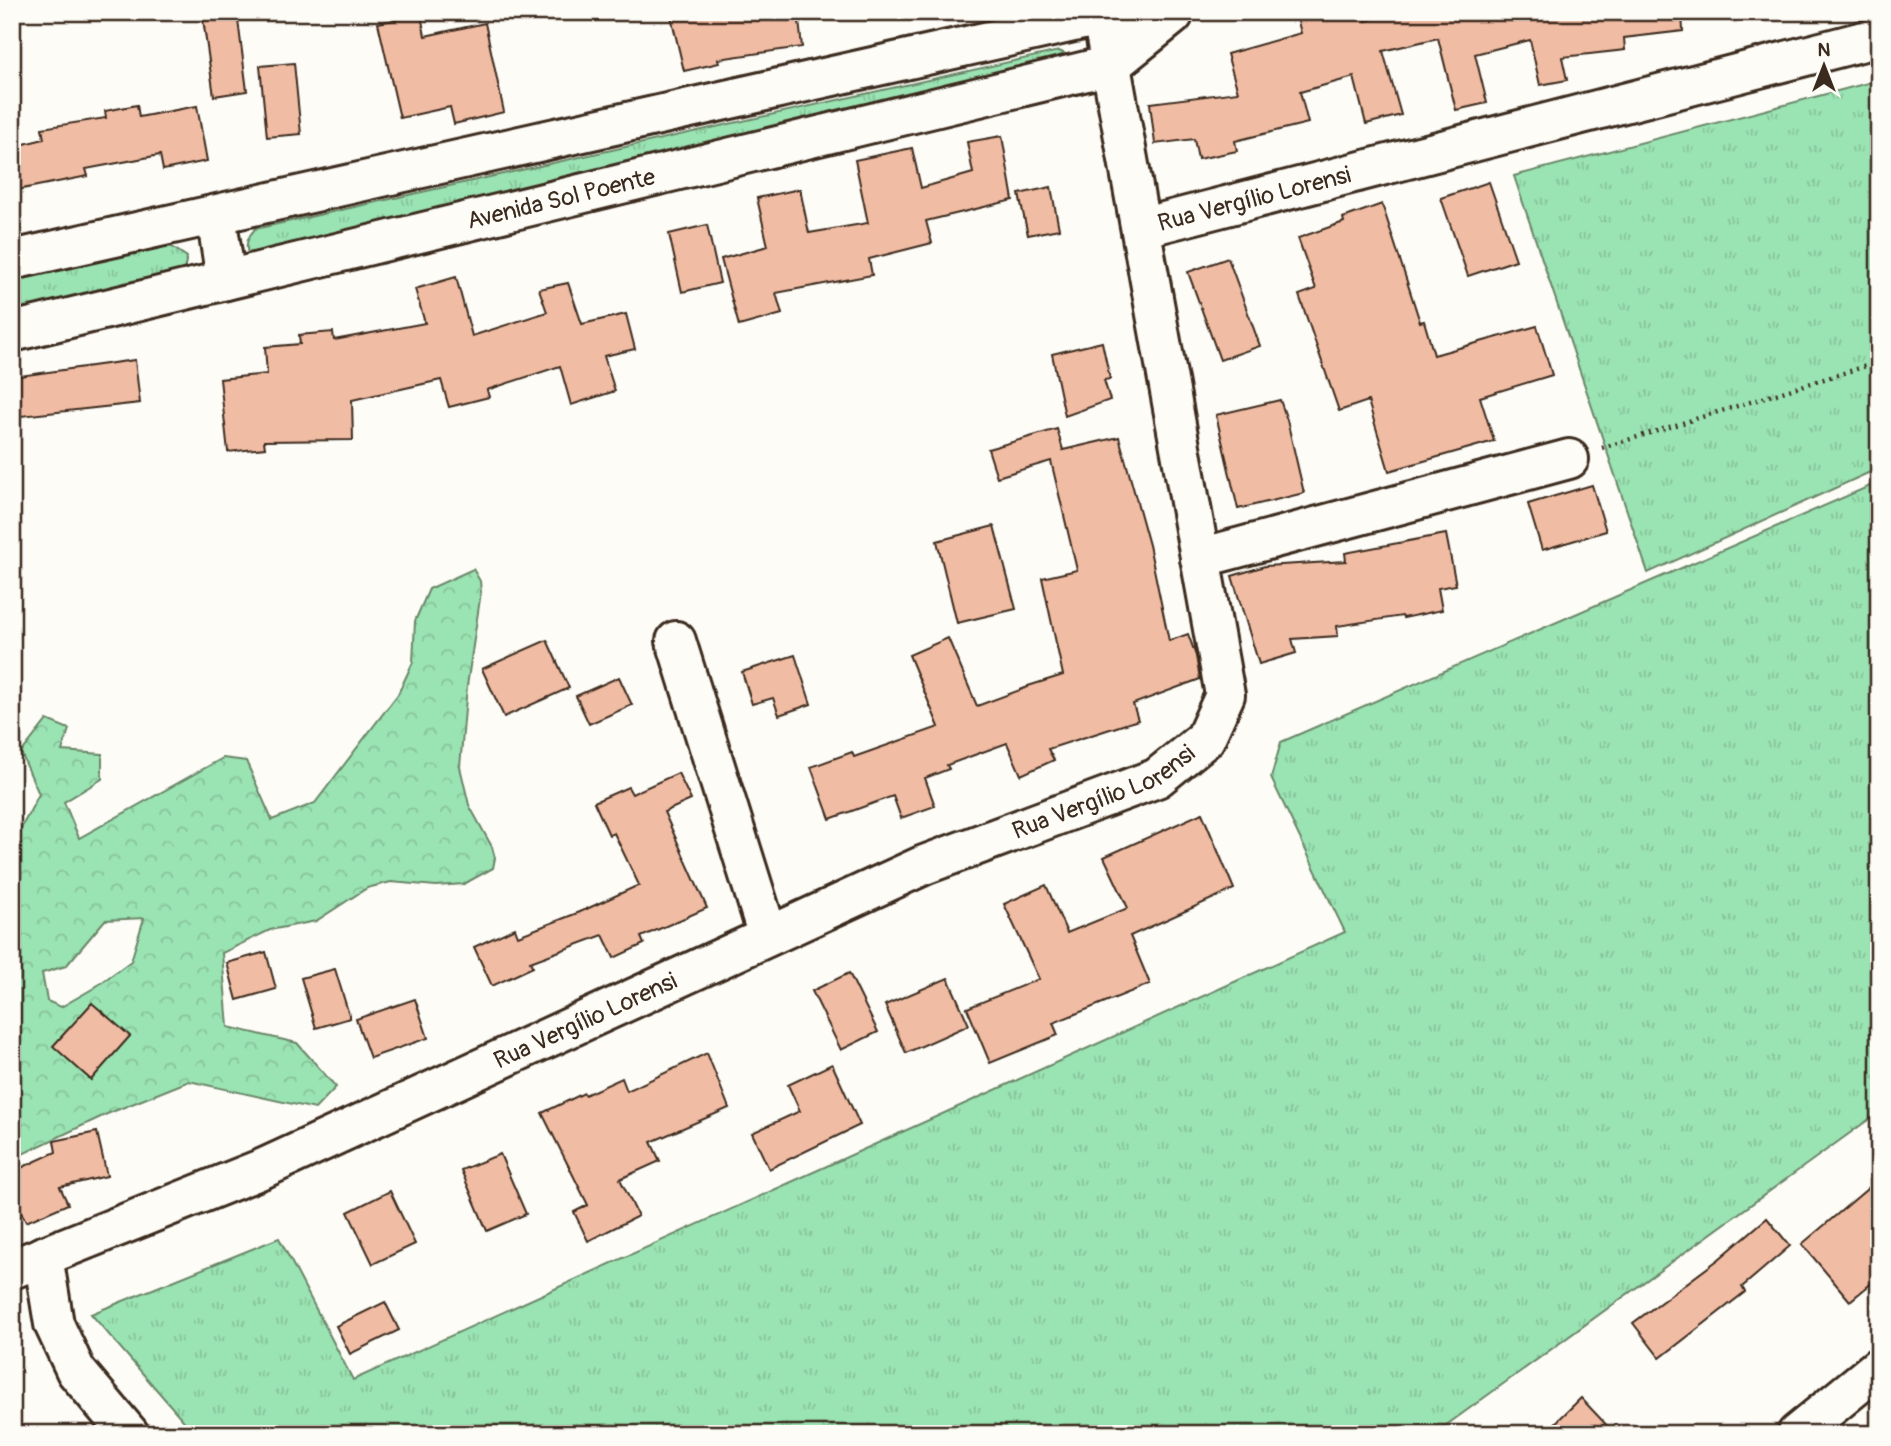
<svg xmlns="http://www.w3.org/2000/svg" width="1891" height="1446" viewBox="0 0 1891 1446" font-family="Pangolin,sans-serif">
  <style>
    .grass { fill: url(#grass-tufts); stroke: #6a8668; stroke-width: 2 }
    .forest { fill: url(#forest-crowns); stroke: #6a8668; stroke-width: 2; fill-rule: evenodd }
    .building { fill: #f1bca4; stroke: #3b2a1e; stroke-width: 2 }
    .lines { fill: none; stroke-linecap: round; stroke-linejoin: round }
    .minor-casing { stroke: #3b2a1e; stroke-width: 44 }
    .path { stroke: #3b2a1e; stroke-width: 4.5; stroke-dasharray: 2 5; stroke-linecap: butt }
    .minor { stroke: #fdfcf7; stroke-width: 38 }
    .labels { text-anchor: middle; stroke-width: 6; stroke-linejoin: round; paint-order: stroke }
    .street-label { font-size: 24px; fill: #3b2a1e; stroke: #fdfcf7 }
  </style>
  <defs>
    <pattern id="grass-tufts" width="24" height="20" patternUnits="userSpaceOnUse" patternTransform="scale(1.75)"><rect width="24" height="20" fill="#9ae3b2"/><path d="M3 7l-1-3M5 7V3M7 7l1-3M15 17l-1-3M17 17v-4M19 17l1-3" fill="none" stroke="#86c399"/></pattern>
    <pattern id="forest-crowns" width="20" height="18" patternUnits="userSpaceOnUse" patternTransform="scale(1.75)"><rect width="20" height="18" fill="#9ae3b2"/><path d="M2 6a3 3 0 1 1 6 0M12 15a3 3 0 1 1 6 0" fill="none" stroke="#86c399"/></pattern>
  </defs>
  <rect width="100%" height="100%" fill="#fdfcf7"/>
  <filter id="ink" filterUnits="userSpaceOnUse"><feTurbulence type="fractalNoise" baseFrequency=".0143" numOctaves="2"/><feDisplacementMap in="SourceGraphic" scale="14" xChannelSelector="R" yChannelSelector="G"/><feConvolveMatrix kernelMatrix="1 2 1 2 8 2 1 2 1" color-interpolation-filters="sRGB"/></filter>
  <g filter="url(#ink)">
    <g class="grass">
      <path d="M 1059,51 L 1068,55 L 1065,62 L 252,263 C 245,249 244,241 255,229 Z"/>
      <path d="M 1879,80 L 1879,468 L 1648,573 L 1514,176 Z"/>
      <path d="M 147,244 L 172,247 L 187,257 L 184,270 L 164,279 L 12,314 L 12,273 Z"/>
      <path d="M 1879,482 L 1879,1112 L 1434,1434 L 195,1434 L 91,1314 L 279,1238 L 353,1380 L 1345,932 L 1271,778 L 1281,742 Z"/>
    </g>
    <path class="forest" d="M 473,569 L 480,581 L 481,592 L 467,686 L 460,767 L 469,805 L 492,847 L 495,858 L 493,868 L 464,884 L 436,886 L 391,882 L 367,888 L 316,921 L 270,930 L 222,953 L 228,1027 L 297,1043 L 336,1087 L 315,1109 L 189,1081 L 107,1114 L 12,1159 L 12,838 L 18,834 L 39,794 L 21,753 L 47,720 L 69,729 L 62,751 L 102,754 L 102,779 L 64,802 L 79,838 L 223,758 L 246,761 L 272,820 L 315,803 L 398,694 L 413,662 L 415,621 L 429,589 ZM 144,918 L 131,961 L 94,988 L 61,1007 L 47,1001 L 42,973 L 66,966 L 105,920 Z"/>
    <g class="building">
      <path d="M 202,12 L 237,12 L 247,91 L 214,96 Z"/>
      <path d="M 670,12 L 798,12 L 802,47 L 718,59 L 719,63 L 684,71 Z"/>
      <path d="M 1316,12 L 1326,12 L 1329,20 L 1364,12 L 1366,21 L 1399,12 L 1682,12 L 1683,31 L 1624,38 L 1625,50 L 1562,57 L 1567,80 L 1540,85 L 1530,40 L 1475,54 L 1487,103 L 1456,110 L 1438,38 L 1383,51 L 1401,115 L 1366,124 L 1354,77 L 1300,92 L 1308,123 L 1235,141 L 1237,151 L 1198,159 L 1194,139 L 1155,144 L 1150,103 L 1238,92 L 1227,54 L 1301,33 L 1297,18 Z"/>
      <path d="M 421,15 L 425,36 L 485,23 L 504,112 L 454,124 L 450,107 L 400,118 L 378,23 Z"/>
      <path d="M 294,63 L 301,134 L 267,137 L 260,66 Z"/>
      <path d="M 137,105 L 139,117 L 197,106 L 207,161 L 163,170 L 160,155 L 86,169 L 88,176 L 12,191 L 12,147 L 44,139 L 42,128 L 106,118 L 105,111 Z"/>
      <path d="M 1002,136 L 1013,200 L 926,221 L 932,243 L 869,259 L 872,275 L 776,293 L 782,314 L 739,326 L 721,259 L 768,246 L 757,198 L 800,189 L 809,233 L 868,223 L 855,160 L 912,148 L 921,188 L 973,173 L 967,142 Z"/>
      <path d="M 1489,182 L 1516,260 L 1468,276 L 1441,198 Z"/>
      <path d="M 1051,187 L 1059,229 L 1028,235 L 1019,194 Z"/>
      <path d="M 1382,204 L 1420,322 L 1424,321 L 1434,355 L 1537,326 L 1552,375 L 1480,397 L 1494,441 L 1389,471 L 1368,401 L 1339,411 L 1299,295 L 1316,289 L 1298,238 L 1344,222 L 1343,218 Z"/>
      <path d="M 707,225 L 720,283 L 682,292 L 669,234 Z"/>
      <path d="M 1228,258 L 1260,346 L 1220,360 L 1188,272 Z"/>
      <path d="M 456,277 L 472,336 L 547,312 L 539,289 L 568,283 L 582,324 L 626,314 L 635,349 L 604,356 L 615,391 L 571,405 L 560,366 L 487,390 L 489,397 L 449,407 L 441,380 L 352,400 L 353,440 L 264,441 L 265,448 L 228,452 L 220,379 L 267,374 L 265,347 L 300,344 L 299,335 L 333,332 L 334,340 L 425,323 L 415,289 Z"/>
      <path d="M 1102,342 L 1110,379 L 1104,380 L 1110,400 L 1065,416 L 1052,354 Z"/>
      <path d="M 135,360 L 140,403 L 12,417 L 12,377 Z"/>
      <path d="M 1280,400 L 1287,420 L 1304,493 L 1238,509 L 1216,415 Z"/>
      <path d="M 1057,429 L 1063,450 L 1119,437 L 1149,545 L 1169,641 L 1188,634 L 1196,656 L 1200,679 L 1133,704 L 1138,720 L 1048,749 L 1054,760 L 1021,775 L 1007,743 L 947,765 L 949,769 L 925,778 L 935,806 L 901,818 L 893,796 L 830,819 L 811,767 L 852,752 L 854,757 L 939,727 L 909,655 L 948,638 L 977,706 L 1028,687 L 1028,686 L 1063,675 L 1042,578 L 1077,570 L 1051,461 L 997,477 L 988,449 Z"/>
      <path d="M 1592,485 L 1606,531 L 1542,550 L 1528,504 Z"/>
      <path d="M 994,526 L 1016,609 L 957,623 L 937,541 Z"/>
      <path d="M 1446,534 L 1456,585 L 1438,588 L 1442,610 L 1403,618 L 1402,616 L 1337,626 L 1338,636 L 1292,639 L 1296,653 L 1259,664 L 1232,576 L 1265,566 L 1346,561 L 1345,553 Z"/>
      <path d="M 547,640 L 569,688 L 504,717 L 482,669 Z"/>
      <path d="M 795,655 L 811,704 L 779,715 L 773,698 L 752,704 L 742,672 Z"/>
      <path d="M 619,677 L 632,705 L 589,724 L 576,696 Z"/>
      <path d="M 678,773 L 691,800 L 664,812 L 707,908 L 641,937 L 644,944 L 614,958 L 603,935 L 530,962 L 533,967 L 492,986 L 474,947 L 515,928 L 518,936 L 580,912 L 639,885 L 614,833 L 609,835 L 594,802 L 628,787 L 632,794 Z"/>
      <path d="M 1202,813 L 1234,889 L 1130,936 L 1150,984 L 1053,1023 L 1058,1035 L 990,1063 L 967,1008 L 1039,979 L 1004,904 L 1046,885 L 1067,933 L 1128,908 L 1104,857 Z"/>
      <path d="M 266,952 L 276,989 L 237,1000 L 227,963 Z"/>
      <path d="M 335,969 L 350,1018 L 316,1028 L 301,978 Z"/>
      <path d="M 849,973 L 878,1032 L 841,1050 L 812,991 Z"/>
      <path d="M 948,978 L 969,1025 L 906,1053 L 885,1005 Z"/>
      <path d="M 415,999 L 428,1038 L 370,1058 L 356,1019 Z"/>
      <path d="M 92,1003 L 130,1036 L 91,1080 L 53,1046 Z"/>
      <path d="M 707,1053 L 729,1108 L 651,1142 L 660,1161 L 620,1179 L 638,1216 L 588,1241 L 574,1212 L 588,1205 L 542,1113 L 584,1093 L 585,1095 L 622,1078 L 627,1091 Z"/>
      <path d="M 832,1064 L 860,1125 L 769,1169 L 752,1133 L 800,1111 L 788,1085 Z"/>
      <path d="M 97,1132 L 107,1176 L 60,1187 L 68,1204 L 26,1222 L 12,1193 L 12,1172 L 56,1152 L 54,1141 Z"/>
      <path d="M 500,1154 L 526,1214 L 487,1231 L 461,1170 Z"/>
      <path d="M 1879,1179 L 1879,1277 L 1850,1301 L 1802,1244 Z"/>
      <path d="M 390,1191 L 415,1244 L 373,1264 L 348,1212 Z"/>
      <path d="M 1767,1218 L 1790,1246 L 1742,1287 L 1745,1292 L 1660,1358 L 1633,1323 L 1719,1259 Z"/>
      <path d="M 385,1302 L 399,1330 L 350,1354 L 336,1326 Z"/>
      <path d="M 1581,1398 L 1615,1434 L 1544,1434 Z"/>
    </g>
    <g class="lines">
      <g class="minor-casing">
        <g id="minor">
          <path d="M 216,215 L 226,280"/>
          <path id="s1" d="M 1141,228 L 1879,37"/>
          <path d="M 12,260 L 1078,21 L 1102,16 L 1127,16"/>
          <path id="s2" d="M 12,332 L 1111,65 L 1173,15"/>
          <path d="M 1200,558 L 1569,459"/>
          <path d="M 676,641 L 768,936"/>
          <path d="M 43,1256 L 54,1324 L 76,1371 L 129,1434"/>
          <path id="s3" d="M 12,1269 L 264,1168 L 924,865 L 1157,778 L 1205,739 L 1225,695 L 1102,16"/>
          <path d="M 1797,1434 L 1879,1367"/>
        </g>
      </g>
      <path class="path" d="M 1602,448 L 1879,362"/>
      <use href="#minor" class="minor"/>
    </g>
  </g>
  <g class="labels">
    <g class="street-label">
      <text dy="8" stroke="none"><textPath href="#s2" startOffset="565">Avenida Sol Poente</textPath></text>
      <text dy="8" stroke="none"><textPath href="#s1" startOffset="117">Rua Vergílio Lorensi</textPath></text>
      <text dy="8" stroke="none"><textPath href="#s3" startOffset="1192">Rua Vergílio Lorensi</textPath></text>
      <text dy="8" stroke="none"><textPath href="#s3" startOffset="625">Rua Vergílio Lorensi</textPath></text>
    </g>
  </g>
  <rect width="1891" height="1446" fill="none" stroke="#fdfcf7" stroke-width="42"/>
  <rect x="21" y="21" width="1849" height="1404" fill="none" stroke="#3b2a1e" stroke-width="2.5" filter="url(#ink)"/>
  <g transform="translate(1824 66)" stroke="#fdfcf7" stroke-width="5" paint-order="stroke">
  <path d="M0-5L12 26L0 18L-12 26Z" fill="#3b2a1e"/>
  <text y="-10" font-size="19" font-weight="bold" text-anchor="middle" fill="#3b2a1e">N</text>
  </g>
</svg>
